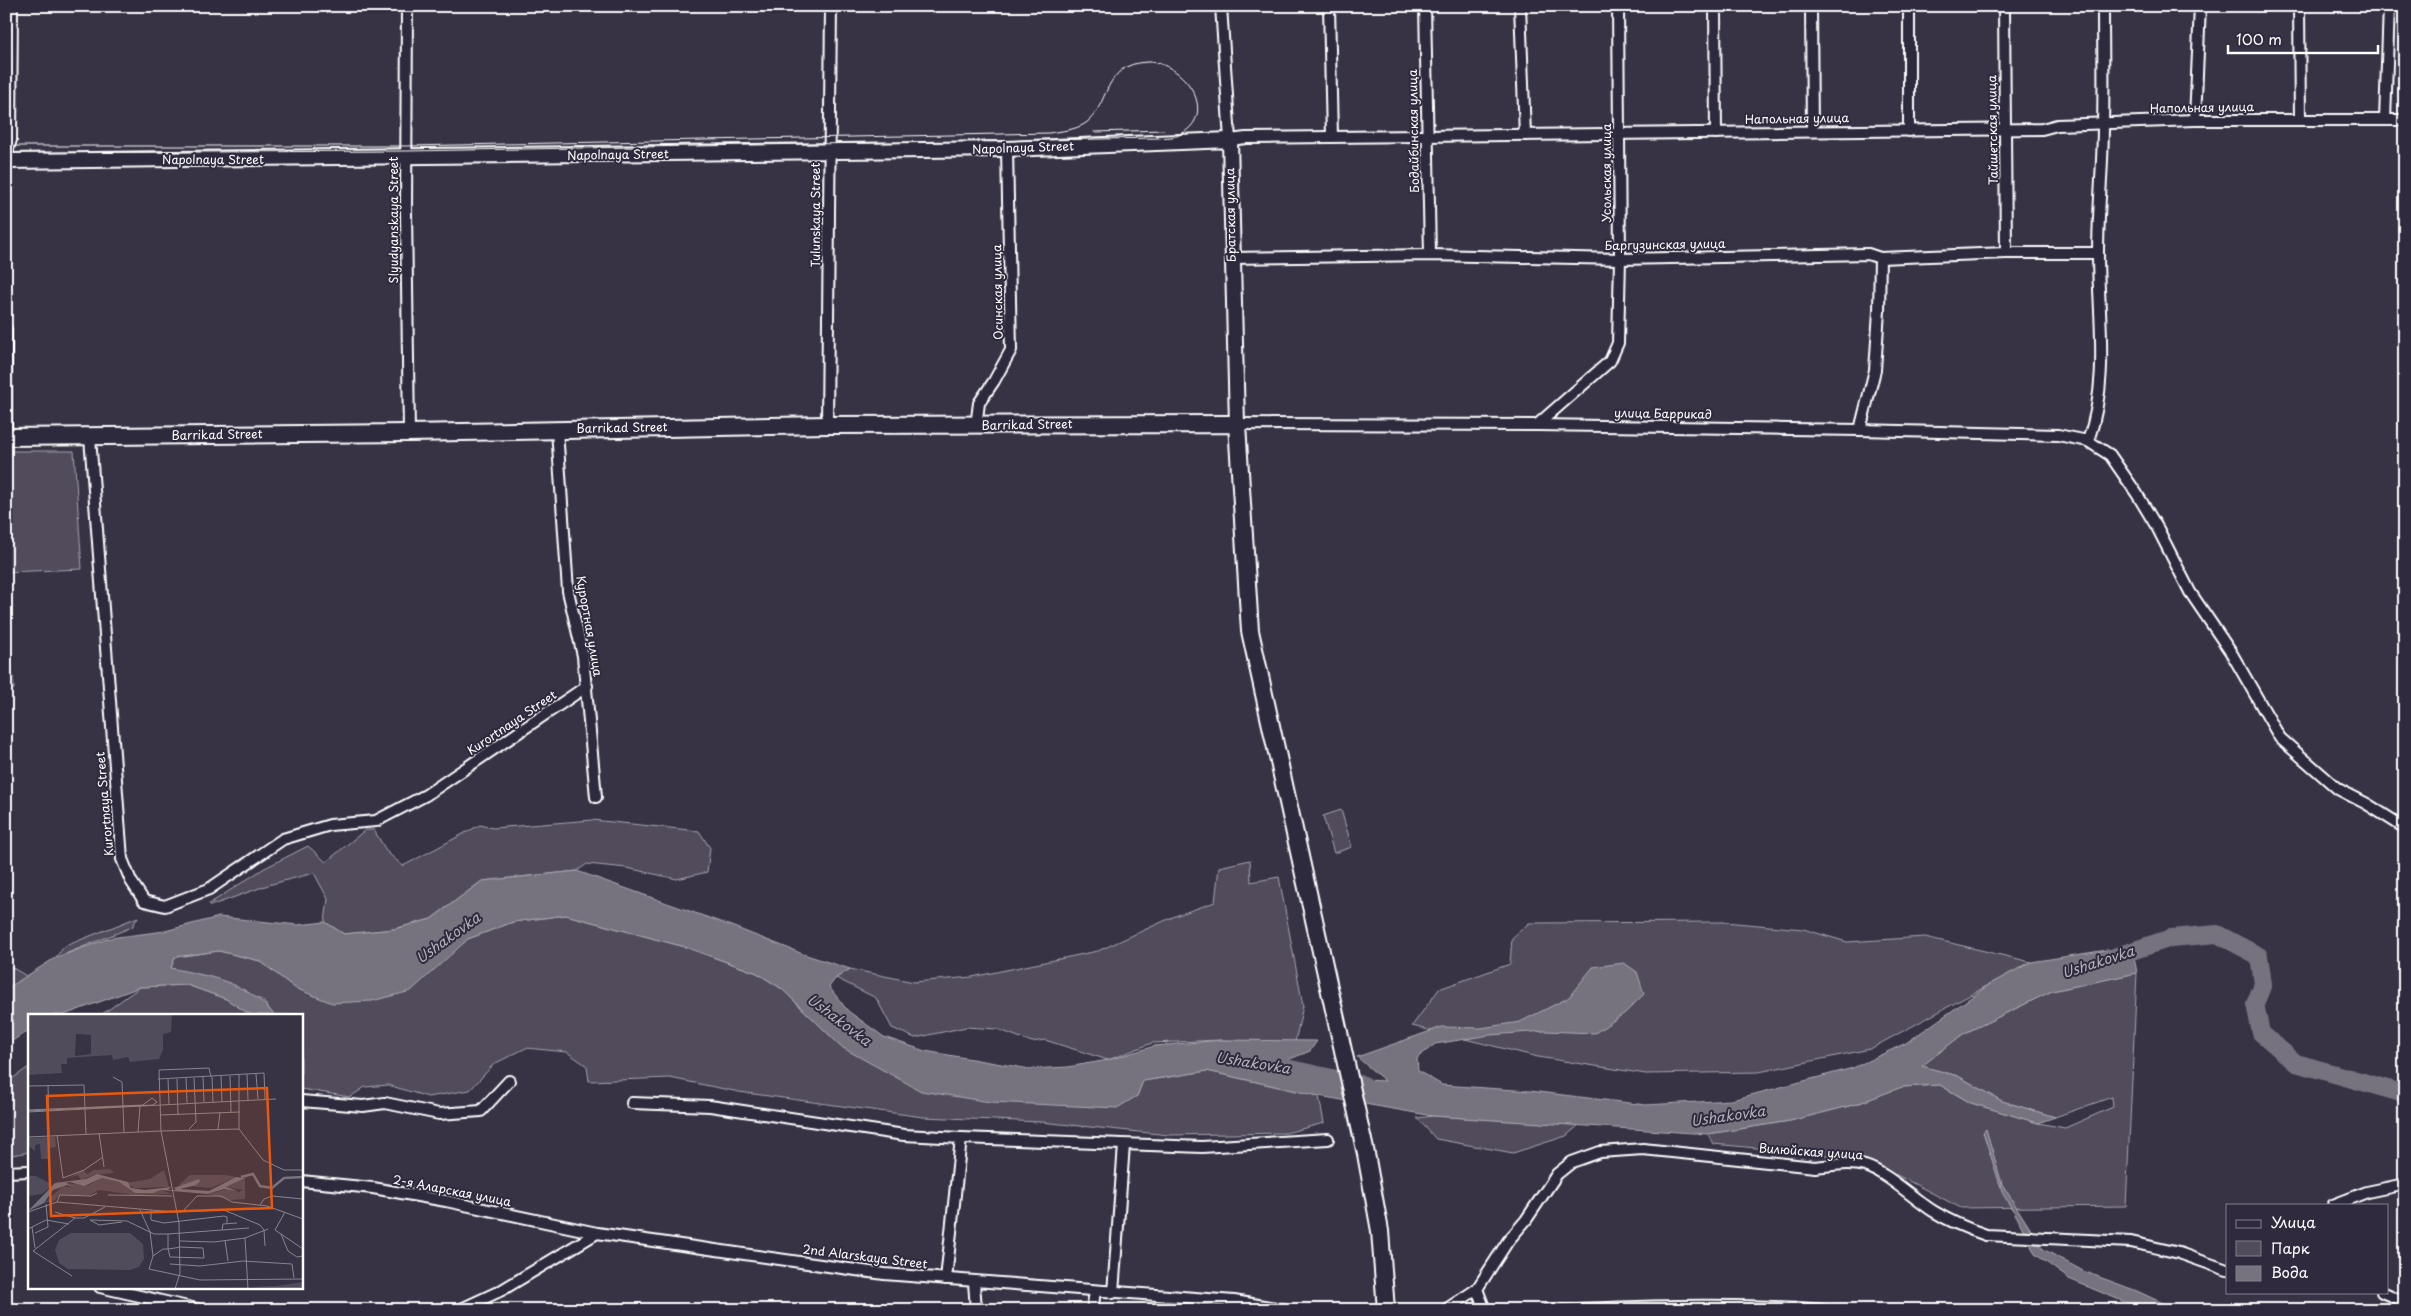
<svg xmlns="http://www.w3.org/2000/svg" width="2411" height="1316" viewBox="0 0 2411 1316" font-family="'Playpen Sans',sans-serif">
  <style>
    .green { fill: #514c5c; stroke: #a8a6ae }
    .water { fill: #76737f; stroke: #adabb2 }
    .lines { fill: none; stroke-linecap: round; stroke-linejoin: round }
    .river { stroke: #76737f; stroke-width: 18 }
    .street-casing { stroke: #fff; stroke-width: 14 }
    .secondary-casing { stroke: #fff; stroke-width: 18 }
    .primary-casing { stroke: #fff; stroke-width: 20 }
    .street { stroke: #2f2a3d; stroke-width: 10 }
    .secondary { stroke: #2f2a3d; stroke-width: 14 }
    .primary { stroke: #2f2a3d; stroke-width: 16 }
    .tram { stroke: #fff; stroke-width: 1 }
    .labels { text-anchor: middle; stroke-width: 4; stroke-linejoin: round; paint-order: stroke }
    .street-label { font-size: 12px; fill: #fff; stroke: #2f2a3d }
    .water-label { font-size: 14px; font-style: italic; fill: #b4b2b9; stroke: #2f2a3d }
    .inset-river { fill: none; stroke: #76737f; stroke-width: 2.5 }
    .inset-road { fill: none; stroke: #87858f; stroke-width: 1 }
    .view { fill: #e8590c; fill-opacity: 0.15; stroke: #e8590c; stroke-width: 2.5 }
    .inset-edge { fill: none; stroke: #fff; stroke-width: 2.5 }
  </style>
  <rect width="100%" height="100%" fill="#373345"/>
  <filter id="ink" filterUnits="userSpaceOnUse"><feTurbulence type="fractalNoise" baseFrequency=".02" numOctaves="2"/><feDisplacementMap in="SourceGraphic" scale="10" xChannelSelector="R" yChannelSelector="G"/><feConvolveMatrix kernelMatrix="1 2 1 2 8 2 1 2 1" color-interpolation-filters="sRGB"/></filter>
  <g filter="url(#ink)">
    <g class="green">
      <path d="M 6,451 L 74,451 L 82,569 L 6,572 Z"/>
      <path d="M 6,576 L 14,689 L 6,689 Z"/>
      <path d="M 1341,810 L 1352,847 L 1334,853 L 1323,816 Z"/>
      <path d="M 592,820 L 699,831 L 710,848 L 707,872 L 677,879 L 627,868 L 587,864 L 577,871 L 482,881 L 431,919 L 394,929 L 344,934 L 325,922 L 328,899 L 314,873 L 268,885 L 210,906 L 209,904 L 263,869 L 308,846 L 326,862 L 365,830 L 374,830 L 387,852 L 403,866 L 480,825 L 493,828 Z"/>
      <path d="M 1250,860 L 1251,882 L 1279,877 L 1303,1006 L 1295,1042 L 1221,1040 L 1152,1043 L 1108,1060 L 1045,1040 L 1032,1042 L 997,1029 L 966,1027 L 915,1038 L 892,1028 L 876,998 L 836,978 L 850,969 L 914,982 L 972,977 L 1098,951 L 1175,916 L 1215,902 L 1219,867 Z"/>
      <path d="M 566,915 L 685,947 L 757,973 L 782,989 L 843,1048 L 1137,1096 L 1143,1081 L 1207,1071 L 1319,1096 L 1324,1123 L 1286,1133 L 1169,1135 L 1041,1122 L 923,1117 L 739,1092 L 670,1078 L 589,1081 L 587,1066 L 567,1052 L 526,1048 L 494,1064 L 470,1090 L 428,1097 L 388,1085 L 365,1087 L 350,1097 L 301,1089 L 301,1015 L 274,1015 L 262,1000 L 171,968 L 175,957 L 219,951 L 260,961 L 295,988 L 446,957 L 468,939 L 513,922 Z"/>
      <path d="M 138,917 L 132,927 L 55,958 L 65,946 Z"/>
      <path d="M 1724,922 L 1803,929 L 1847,942 L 1925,937 L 2031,962 L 1870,1049 L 1759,1072 L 1646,1074 L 1538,1057 L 1412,1026 L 1439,989 L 1510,964 L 1512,938 L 1529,923 Z"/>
      <path d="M 6,964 L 28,977 L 6,989 Z"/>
      <path d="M 2137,973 L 2126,1206 L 1961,1208 L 1897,1175 L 1822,1154 L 1713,1144 L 1708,1134 L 1790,1121 L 1857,1104 L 1901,1087 L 1940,1085 L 1971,1103 L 2038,1123 L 2065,1128 L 2113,1107 L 2112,1097 L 2055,1117 L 2002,1101 L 1958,1076 L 1921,1066 L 1963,1034 L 2052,991 Z"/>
      <path d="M 187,985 L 226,999 L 251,1015 L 101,1015 L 140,987 Z"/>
      <path d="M 29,1067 L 29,1152 L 6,1156 L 6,1083 Z"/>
      <path d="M 1433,1116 L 1579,1125 L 1566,1136 L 1513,1153 L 1436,1139 L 1417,1118 Z"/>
    </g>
    <g class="water">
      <path d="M 577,871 L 726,924 L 803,954 L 850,969 L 836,978 L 829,987 L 848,1011 L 884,1037 L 925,1051 L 1030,1069 L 1068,1067 L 1108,1060 L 1155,1046 L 1221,1040 L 1317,1041 L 1310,1051 L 1285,1061 L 1278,1074 L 1339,1084 L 1363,1080 L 1385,1081 L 1357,1057 L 1442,1027 L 1481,1028 L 1520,1022 L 1568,998 L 1593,967 L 1624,963 L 1637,972 L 1644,994 L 1625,1013 L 1595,1033 L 1545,1031 L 1490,1035 L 1435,1044 L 1417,1058 L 1418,1071 L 1442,1085 L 1530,1091 L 1646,1105 L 1732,1100 L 1853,1068 L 1906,1043 L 1990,984 L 2031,962 L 2132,946 L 2137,973 L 2052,991 L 1963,1034 L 1922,1066 L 1958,1076 L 2002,1101 L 2055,1117 L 2038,1123 L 1971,1103 L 1940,1085 L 1902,1087 L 1857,1104 L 1790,1121 L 1708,1134 L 1433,1116 L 1319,1096 L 1207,1071 L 1143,1081 L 1137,1096 L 1117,1108 L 990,1102 L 921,1091 L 843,1048 L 782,989 L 757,973 L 685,947 L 566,915 L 513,922 L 468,939 L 411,991 L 372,1001 L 332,1003 L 295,988 L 260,961 L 219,951 L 175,957 L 171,968 C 211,977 246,981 274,1015 L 251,1015 L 226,999 L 187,985 L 140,987 L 64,1015 L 29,1015 L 29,1030 L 6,1045 L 6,989 L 55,958 L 110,938 L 165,931 L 219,917 L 298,925 L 325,922 L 344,934 L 394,929 L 431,919 L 482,881 Z"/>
      <path d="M 1986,1129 L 2002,1184 L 2043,1249 L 2083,1271 L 2137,1291 L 2178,1310 L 2144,1310 L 2069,1279 L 2035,1254 L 2017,1217 L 2003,1194 L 1983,1132 Z"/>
    </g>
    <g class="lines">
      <g class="river">
        <path d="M 2111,958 L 2171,938 L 2217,934 L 2259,956 L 2263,984 L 2255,1004 L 2261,1033 L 2296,1063 L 2405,1094"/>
        <path d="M 1258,1062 L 1364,1085"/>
      </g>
      <g class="street-casing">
        <g id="street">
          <path d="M 407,6 L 406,211 L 409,433"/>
          <path d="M 1221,6 L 1230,140 L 1246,138 L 2042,129 L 2057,125 L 2195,120 L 2405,120"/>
          <path d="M 1329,6 L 1332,137"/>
          <path d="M 1425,6 L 1430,255"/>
          <path d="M 1520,6 L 1525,135"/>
          <path d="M 1715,6 L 1716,133"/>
          <path d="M 1811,6 L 1812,131"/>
          <path d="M 1909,6 L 1909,131"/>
          <path d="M 2004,6 L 2006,253"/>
          <path d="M 2299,6 L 2300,120"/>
          <path d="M 2195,120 L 2200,6"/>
          <path d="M 2385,120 L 2389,6"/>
          <path d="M 6,156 L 11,140 L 12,6"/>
          <path d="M 1232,258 L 1430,255 L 1620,259 L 1868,254 L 1880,258 L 2006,253 L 2098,253"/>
          <path d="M 6,329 L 6,437"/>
          <path d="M 1237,424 L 1537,425 L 1860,430 L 2058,435 L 2088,441 L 2110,455 L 2137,494 L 2158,529 L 2190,592 L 2232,654 L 2280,738 L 2338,789 L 2367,804 L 2405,828"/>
          <path d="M 827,425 L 831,6"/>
          <path d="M 1537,425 L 1610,361 L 1618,343 L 1620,259 L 1618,6"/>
          <path d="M 976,426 L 979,403 L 994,381 L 1011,350 L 1007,149"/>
          <path d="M 557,430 L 568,591 L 583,656 L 596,797"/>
          <path d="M 1860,430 L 1875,370 L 1879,311 L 1880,258"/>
          <path d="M 90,437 L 122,859 L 131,881 L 144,901 L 165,906 L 209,889 L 283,839 L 330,825 L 376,821 L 426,795 L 587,686"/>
          <path d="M 2088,441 C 2110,378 2098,317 2098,253 C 2098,210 2103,167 2103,124 C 2104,85 2103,45 2103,6"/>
          <path d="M 301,1101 L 363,1106 L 385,1103 L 439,1114 L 481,1111 L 509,1081"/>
          <path d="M 632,1103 L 710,1106 L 904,1135 L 961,1138 L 1202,1147 L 1328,1139"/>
          <path d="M 6,1172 L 29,1171"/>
          <path d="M 301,1181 L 373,1188 L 446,1201 L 597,1233 L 884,1274 L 1234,1301 L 1288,1310"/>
          <path d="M 2333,1205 L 2367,1192 L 2405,1184"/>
          <path d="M 946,1279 L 961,1138"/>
          <path d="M 974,1282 L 976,1310"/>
          <path d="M 100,1287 L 201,1310"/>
          <path d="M 1477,1289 L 1485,1310"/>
          <path d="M 2382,1292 L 2405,1302"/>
          <path d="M 1113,1293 L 1124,1145"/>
          <path d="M 459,1310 L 502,1290 L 597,1233"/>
          <path d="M 1092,1310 L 1095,1292"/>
          <path d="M 1445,1310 L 1477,1289 L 1508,1241 L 1526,1220 L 1557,1174 L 1572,1162 L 1600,1152 L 1643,1149 L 1815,1167 C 1831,1165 1850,1162 1865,1166 C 1886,1172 1914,1199 1933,1211 C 1949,1221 1968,1229 1986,1235 L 2131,1242 L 2179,1253 L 2227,1270"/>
          <path d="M 1547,1310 C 1638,1307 1731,1302 1822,1310"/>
        </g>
      </g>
      <g class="secondary-casing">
        <path id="secondary" d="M 6,161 L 1007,149 L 1230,140 L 1237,424"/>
      </g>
      <g class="primary-casing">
        <path id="primary" d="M 6,437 L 409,433 L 827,425 L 1237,424 L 1250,631 L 1366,1154 L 1380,1231 L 1386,1310"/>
      </g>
      <use href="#street" class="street"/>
      <use href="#secondary" class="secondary"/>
      <use href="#primary" class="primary"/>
      <g class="tram">
        <path d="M 1094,132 L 1164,130"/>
        <path d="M 6,146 L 407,146 L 1049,133 C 1061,131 1076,130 1086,123 C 1110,105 1102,64 1147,62 C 1183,61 1220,113 1181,134 C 1175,138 1166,137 1159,138 L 407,151 L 6,153"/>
      </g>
    </g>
  </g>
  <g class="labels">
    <g class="street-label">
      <text transform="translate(2202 108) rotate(-1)" y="4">Напольная улица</text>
      <text transform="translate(1797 119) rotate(-1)" y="4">Напольная улица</text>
      <text transform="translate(1993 130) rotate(-91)" y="4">Тайшетская улица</text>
      <text transform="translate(1414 131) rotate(-91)" y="4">Бодайбинская улица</text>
      <text transform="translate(1023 148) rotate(-2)" y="4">Napolnaya Street</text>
      <text transform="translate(618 155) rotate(-1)" y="4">Napolnaya Street</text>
      <text x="213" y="164">Napolnaya Street</text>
      <text transform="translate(1607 173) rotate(-90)" y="4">Усольская улица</text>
      <text transform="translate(816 215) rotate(-90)" y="4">Tulunskaya Street</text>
      <text transform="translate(1231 215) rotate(-91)" y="4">Братская улица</text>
      <text transform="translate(394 220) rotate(-90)" y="4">Slyudyanskaya Street</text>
      <text transform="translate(1665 245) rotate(-1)" y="4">Баргузинская улица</text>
      <text transform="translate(998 292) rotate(-91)" y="4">Осинская улица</text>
      <text transform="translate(1663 414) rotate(1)" y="4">улица Баррикад</text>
      <text transform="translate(1027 425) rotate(-1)" y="4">Barrikad Street</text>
      <text transform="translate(622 428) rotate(-1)" y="4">Barrikad Street</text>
      <text transform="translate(217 435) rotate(-1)" y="4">Barrikad Street</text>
      <text transform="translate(589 626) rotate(80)" y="4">Курортная улица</text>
      <text transform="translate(512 723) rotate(-34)" y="4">Kurortnaya Street</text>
      <text transform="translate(105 804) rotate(-95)" y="4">Kurortnaya Street</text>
      <text transform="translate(1811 1152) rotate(4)" y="4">Вилюйская улица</text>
      <text transform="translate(452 1191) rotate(11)" y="4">2-я Аларская улица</text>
      <text transform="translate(865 1257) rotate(7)" y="4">2nd Alarskaya Street</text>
    </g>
    <g class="water-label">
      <text transform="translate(448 938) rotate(-36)" y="5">Ushakovka</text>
      <text transform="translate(2098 962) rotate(-18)" y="5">Ushakovka</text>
      <text transform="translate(839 1020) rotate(37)" y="5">Ushakovka</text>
      <text transform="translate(1253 1063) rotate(9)" y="5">Ushakovka</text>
      <text transform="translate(1728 1116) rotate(-8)" y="5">Ushakovka</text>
    </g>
  </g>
  <g transform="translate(28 1014)">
    <rect width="275" height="275" fill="#373345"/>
    <path d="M 0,0 L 144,0 L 143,18 L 135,20 L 135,36 L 131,45 L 102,48 L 100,43 L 85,46 L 84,41 L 39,44 L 39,50 L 33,50 L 34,59 L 0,61 ZM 48,20 L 63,21 L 63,40 L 47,42 ZM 27,123 L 28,133 L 21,134 L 22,145 L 13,145 L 12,130 L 7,131 L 7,137 L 0,131 L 0,124 ZM 82,155 L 86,159 L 66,161 L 53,166 L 50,161 L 41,164 L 55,156 L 59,160 L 66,156 ZM 136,156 L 141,173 L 106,174 L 98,169 L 122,165 ZM 162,161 L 198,161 L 208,163 L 183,174 L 151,171 ZM 0,162 L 8,162 L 25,171 L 14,180 L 0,182 ZM 74,164 L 91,168 L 107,179 L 125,179 L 133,176 L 144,180 L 107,181 L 71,176 L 62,181 L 32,181 L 26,187 L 16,189 L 35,172 L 47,174 L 38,169 L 60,171 ZM 217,164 L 217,185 L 202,186 L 179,180 L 200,175 L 211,178 L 215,176 L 198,173 ZM 43,219 L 102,219 L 115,230 L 116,245 L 111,253 L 102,256 L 40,255 L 31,249 L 27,236 L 31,226 ZM 275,268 L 275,275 L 222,273 L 248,272 Z" fill="#514c5c" fill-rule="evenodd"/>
    <path d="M 69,160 L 100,168 L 103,174 L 117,176 L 143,173 L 140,176 L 148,176 L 146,174 L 171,165 L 172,167 L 168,171 L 152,175 L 181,177 L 208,163 L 217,164 L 198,173 L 210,177 L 196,175 L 179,180 L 133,176 L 125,179 L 107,179 L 91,168 L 74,164 L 56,172 L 42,168 L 38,169 L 48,174 L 39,171 L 25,176 L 16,189 L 0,197 L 27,169 L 58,165 Z" fill="#76737f"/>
    <path class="inset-river" d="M 213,163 L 225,160 L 232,172 L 244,174 L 256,164 L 275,163"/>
    <path class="inset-road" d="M 219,60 L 220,86M 228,60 L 230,85M 211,61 L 211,115M 193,62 L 194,88M 202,62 L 203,98M 85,63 L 94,68 L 96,118M 175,63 L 176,88M 183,63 L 181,54 L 131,56 L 133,117 L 211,115M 184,63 L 185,88M 158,64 L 159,89M 130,65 L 236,59 L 237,85M 140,65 L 141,90M 149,65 L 150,101M 20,71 L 21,122M 0,72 L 56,71 L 58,120M 0,96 L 115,91 L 124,84 L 129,88 L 125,91 L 0,97M 0,98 L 248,85M 132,101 L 212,98M 161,115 L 168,108 L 166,64M 190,115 L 192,99M 211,115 L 235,146 L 256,156 L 275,156M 110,118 L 112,92M 71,119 L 76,153M 29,121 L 35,164 L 56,156 L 75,143M 0,123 L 133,117 L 151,209 L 152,259 L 147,275M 80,181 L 144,182M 29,188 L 32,181 L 63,182 L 69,179M 232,191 L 236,185 L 244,182 L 275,185M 112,196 L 122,218 L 125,242 L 121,255 L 172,266 L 275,265M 123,196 L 123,206 L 136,209 L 196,202 L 199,203 L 199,209M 155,197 L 169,182 L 193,182 L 204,188 L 239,192 L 275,205M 0,198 L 29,188 L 147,198 L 196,196 L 232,211 L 236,216 L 237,232M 27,198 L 47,204M 257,198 L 247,216 L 275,235M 62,206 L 99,207 L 126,220 L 140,220 L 221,214M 62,206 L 71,211 L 94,208M 4,213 L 7,234M 0,215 L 18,206 L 41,210M 194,216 L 195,210 L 209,209M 7,219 L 20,213 L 18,190M 253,220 L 260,237 L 269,243 L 275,242M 217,224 L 220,275M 197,226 L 200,247M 152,227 L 186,228 L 217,224 L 240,215M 5,237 L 47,204 L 56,204 L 77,193M 5,237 L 44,262M 125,242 L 135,235 L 140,235 L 147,234 L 152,233 L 175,234 L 176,244 L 142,243 L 140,235 L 140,220M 142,250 L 172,252 L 215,247 L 264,250 L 266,264"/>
    <path class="view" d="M 239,74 L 244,194 L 23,202 L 19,82 Z"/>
    <rect width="275" height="275" class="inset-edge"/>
  </g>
  <rect width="2411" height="1316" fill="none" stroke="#2f2a3d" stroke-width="25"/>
  <rect x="12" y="12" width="2386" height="1291" fill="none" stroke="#fff" stroke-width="2" filter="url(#ink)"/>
  <rect x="2226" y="1204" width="162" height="90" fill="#2f2a3d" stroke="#827f8b"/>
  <rect x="2236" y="1220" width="25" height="8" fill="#2f2a3d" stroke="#827f8b"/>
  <text x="2271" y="1228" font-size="15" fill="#ffffff">Улица</text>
  <rect x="2236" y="1241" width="25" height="15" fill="#514c5c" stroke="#827f8b"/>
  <text x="2271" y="1254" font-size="15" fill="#ffffff">Парк</text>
  <rect x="2236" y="1266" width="25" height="15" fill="#76737f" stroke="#827f8b"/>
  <text x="2271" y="1278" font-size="15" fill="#ffffff">Вода</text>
  <path d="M2228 45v8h150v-8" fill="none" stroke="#ffffff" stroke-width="2.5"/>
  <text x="2236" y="45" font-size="15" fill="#ffffff" stroke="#2f2a3d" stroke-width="4" paint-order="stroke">100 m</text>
</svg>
